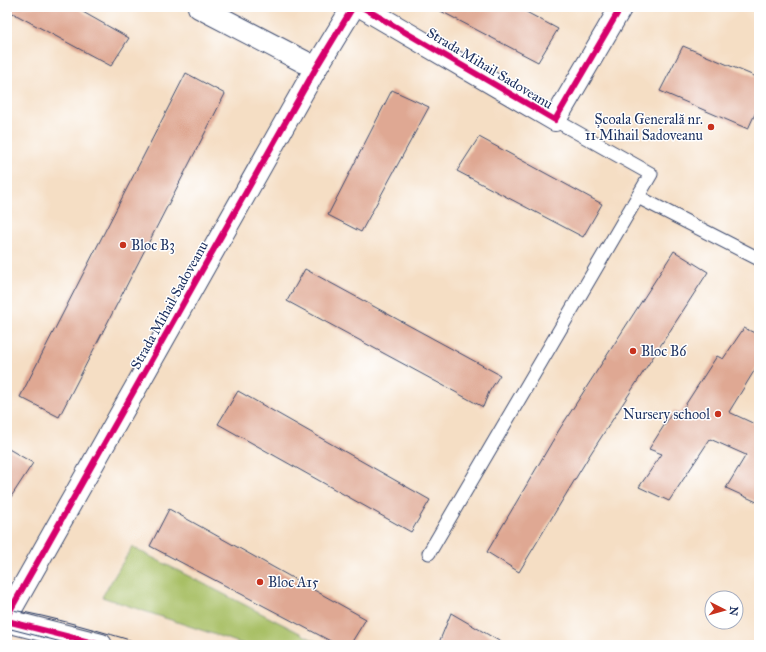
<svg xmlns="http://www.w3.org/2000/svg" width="766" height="652" viewBox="0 0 766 652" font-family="'IM FELL Great Primer',serif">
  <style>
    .green { fill: #a8bf65; stroke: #627762 }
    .building { fill: #dfa893 }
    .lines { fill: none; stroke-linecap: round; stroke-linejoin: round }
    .service-casing { stroke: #3c496d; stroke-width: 15 }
    .minor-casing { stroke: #3c496d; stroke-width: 24 }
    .tertiary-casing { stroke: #3c496d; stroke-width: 24 }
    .service { stroke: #fff; stroke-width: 13 }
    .minor { stroke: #fff; stroke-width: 22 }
    .tertiary { stroke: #fff; stroke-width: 22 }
    .tram { stroke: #1b2f5e; stroke-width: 1 }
    .cycleway-casing { stroke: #fff; stroke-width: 8 }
    .cycleway { stroke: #d6006c; stroke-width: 6 }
    .poi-dot { fill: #c8321e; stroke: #fff; stroke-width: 1.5 }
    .labels { text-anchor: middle; stroke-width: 3; stroke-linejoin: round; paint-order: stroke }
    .street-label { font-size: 14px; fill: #1b2f5e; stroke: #fff }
    .poi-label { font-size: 14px; fill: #1b2f5e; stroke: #fff; text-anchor: start }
  </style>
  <rect width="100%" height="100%" fill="#fff"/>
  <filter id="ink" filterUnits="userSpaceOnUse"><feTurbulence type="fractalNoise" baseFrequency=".025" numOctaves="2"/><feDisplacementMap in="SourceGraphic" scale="8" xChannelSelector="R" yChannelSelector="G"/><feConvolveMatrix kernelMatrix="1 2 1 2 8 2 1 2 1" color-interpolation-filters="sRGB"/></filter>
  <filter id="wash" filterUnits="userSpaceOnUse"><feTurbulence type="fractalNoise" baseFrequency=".012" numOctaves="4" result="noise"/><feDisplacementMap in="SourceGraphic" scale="16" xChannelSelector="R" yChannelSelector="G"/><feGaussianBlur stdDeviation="0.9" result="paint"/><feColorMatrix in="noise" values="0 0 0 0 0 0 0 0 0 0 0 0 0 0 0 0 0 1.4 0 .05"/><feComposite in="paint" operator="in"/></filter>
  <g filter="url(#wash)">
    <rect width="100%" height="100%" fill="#f5dec4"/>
    <path class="green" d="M 132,547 L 323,645 L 246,645 L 102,597 Z"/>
    <g id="blocks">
      <g class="building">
        <path d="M 7,7 L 74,7 L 129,38 L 111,66 L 7,10 Z"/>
        <path d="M 433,7 L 517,7 L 558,29 L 538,62 Z"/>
        <path d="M 683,46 L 759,78 L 759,105 L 748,129 L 660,91 Z"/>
        <path d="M 186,73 L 225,94 L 59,417 L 20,397 Z"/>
        <path d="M 392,90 L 429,107 L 361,232 L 328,215 Z"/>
        <path d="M 479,137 L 602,204 L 583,237 L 457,171 Z"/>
        <path d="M 674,251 L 708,272 L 591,453 L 519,572 L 487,552 L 559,430 Z"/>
        <path d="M 305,269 L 500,375 L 489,392 L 483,407 L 287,301 Z"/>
        <path d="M 744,328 L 759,335 L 759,363 L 729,412 L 759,426 L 759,503 L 726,488 L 746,455 L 710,439 L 669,501 L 639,487 L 662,454 L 649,449 L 674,410 L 680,413 L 717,356 L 723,359 Z"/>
        <path d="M 238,391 L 430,500 L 411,532 L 218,424 Z"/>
        <path d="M 7,448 L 33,463 L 7,503 Z"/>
        <path d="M 169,509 L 366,619 L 350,645 L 338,645 L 150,546 Z"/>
        <path d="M 451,613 L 506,645 L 438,645 Z"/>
      </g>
    </g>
  </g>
  <g filter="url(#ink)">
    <use href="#blocks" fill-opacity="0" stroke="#3c496d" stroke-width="1"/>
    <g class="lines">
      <g class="service-casing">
        <g id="service">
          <path d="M 638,197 L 759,259"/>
          <path d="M 429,553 L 651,174 L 555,120"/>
        </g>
      </g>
      <g class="minor-casing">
        <g id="minor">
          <path d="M 199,7 L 316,68"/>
          <path d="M 362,7 L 555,120 L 621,7"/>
        </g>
      </g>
      <g class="tertiary-casing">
        <g id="tertiary">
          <path d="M 7,616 L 316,68 L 353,7"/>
          <path d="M 7,621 L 101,645"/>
        </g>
      </g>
      <use href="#service" class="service"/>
      <use href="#minor" class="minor"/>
      <use href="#tertiary" class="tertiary"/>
      <g class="tram">
        <path d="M 7,609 C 54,617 100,631 146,645"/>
        <path d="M 7,628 L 73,645"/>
      </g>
      <g class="cycleway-casing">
        <g id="cycleway">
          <path d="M 362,7 L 555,120 L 621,7"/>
          <path d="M 7,616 L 316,68 L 353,7"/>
          <path d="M 7,621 L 101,645"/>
        </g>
      </g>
      <use href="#cycleway" class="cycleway"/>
    </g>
  </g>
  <g class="poi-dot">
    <circle cx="711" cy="127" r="4"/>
    <circle cx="123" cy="245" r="4"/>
    <circle cx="633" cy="351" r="4"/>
    <circle cx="718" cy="414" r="4"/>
    <circle cx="260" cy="582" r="4"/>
  </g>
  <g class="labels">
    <g class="street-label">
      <text transform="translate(490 68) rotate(31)" y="5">Strada Mihail Sadoveanu</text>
      <text transform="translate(169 305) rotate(-61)" y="5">Strada Mihail Sadoveanu</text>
    </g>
    <g class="poi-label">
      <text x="703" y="124" text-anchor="end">Școala Generală nr.<tspan x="703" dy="16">11 Mihail Sadoveanu</tspan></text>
      <text x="131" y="250">Bloc B3</text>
      <text x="641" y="356">Bloc B6</text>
      <text x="710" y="419" text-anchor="end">Nursery school</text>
      <text x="268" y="587">Bloc A15</text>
    </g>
  </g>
  <rect width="766" height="652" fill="none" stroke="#fff" stroke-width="24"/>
  <g transform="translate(724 610) rotate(96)"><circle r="19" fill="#ffffff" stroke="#a4acbf"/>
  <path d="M0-3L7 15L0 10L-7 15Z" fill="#c8321e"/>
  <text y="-6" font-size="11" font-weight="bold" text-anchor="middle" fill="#1b2f5e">N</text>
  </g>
</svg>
